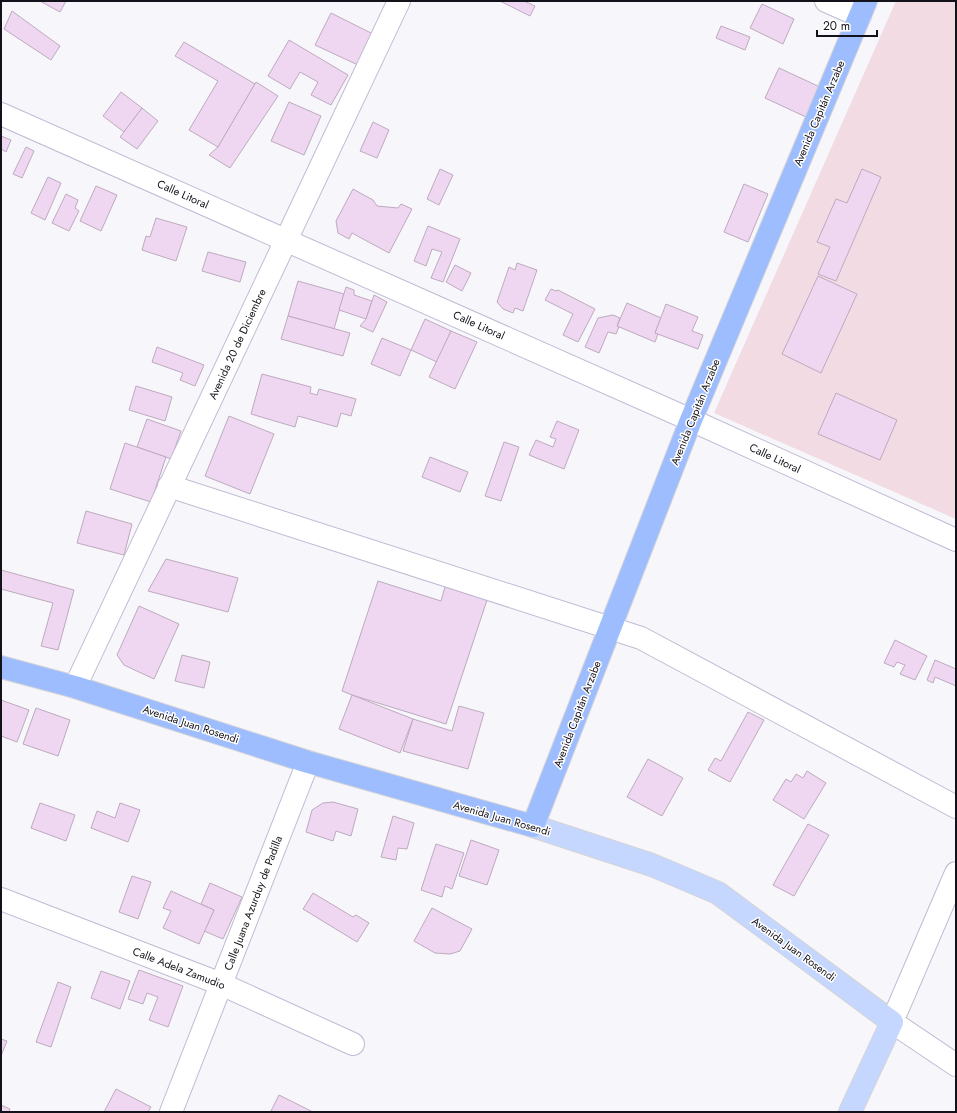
<svg xmlns="http://www.w3.org/2000/svg" width="957" height="1113" viewBox="0 0 957 1113" font-family="Jost,sans-serif">
  <style>
    .green { fill: #f2dbe3 }
    .building { fill: #f0d7f1; stroke: #bdaabe }
    .lines { fill: none; stroke-linecap: round; stroke-linejoin: round }
    .minor-casing { stroke: #c0bbd4; stroke-width: 24 }
    .major-casing { stroke: #d5d4d6; stroke-width: 24 }
    .highway-casing { stroke: #d5d4d6; stroke-width: 24 }
    .minor { stroke: #fff; stroke-width: 22 }
    .major { stroke: #c5d7ff; stroke-width: 22 }
    .highway { stroke: #9ebdff; stroke-width: 22 }
    .labels { text-anchor: middle; stroke-width: 3; stroke-linejoin: round; paint-order: stroke }
    .street-label { font-size: 11px; fill: #131119; stroke: #fff }
  </style>
  <rect width="100%" height="100%" fill="#f7f6fb"/>
  <path class="green" d="M 896,1 L 956,1 L 956,519 L 714,413 Z"/>
  <g class="building">
    <path d="M 40,1 L 66,1 L 60,12 Z"/>
    <path d="M 500,1 L 524,1 L 535,6 L 530,16 Z"/>
    <path d="M 762,4 L 794,19 L 783,44 L 750,28 Z"/>
    <path d="M 12,11 L 60,46 L 51,60 L 4,29 Z"/>
    <path d="M 331,13 L 373,34 L 358,65 L 315,45 Z"/>
    <path d="M 721,26 L 750,37 L 745,50 L 716,38 Z"/>
    <path d="M 289,40 L 348,75 L 331,105 L 311,95 L 318,82 L 300,72 L 290,89 L 268,76 Z"/>
    <path d="M 184,42 L 255,84 L 218,147 L 189,130 L 218,81 L 175,56 Z"/>
    <path d="M 779,68 L 820,87 L 806,117 L 765,98 Z"/>
    <path d="M 256,82 L 278,96 L 230,168 L 209,155 L 218,147 Z"/>
    <path d="M 121,92 L 142,108 L 124,132 L 103,116 Z"/>
    <path d="M 289,102 L 321,116 L 304,155 L 271,141 Z"/>
    <path d="M 142,108 L 158,121 L 137,149 L 120,137 Z"/>
    <path d="M 373,122 L 389,130 L 377,158 L 360,151 Z"/>
    <path d="M 1,136 L 11,140 L 6,152 L 1,149 Z"/>
    <path d="M 26,147 L 34,151 L 22,178 L 13,174 Z"/>
    <path d="M 440,169 L 453,175 L 439,205 L 427,199 Z"/>
    <path d="M 862,169 L 881,177 L 836,281 L 818,274 L 830,247 L 817,242 L 836,199 L 847,203 Z"/>
    <path d="M 48,177 L 61,183 L 45,220 L 31,213 Z"/>
    <path d="M 744,184 L 768,194 L 748,242 L 724,232 Z"/>
    <path d="M 96,186 L 117,195 L 101,231 L 80,221 Z"/>
    <path d="M 353,189 L 373,200 L 377,206 L 398,208 L 401,204 L 412,209 L 389,253 L 352,233 L 349,239 L 338,233 L 336,221 Z"/>
    <path d="M 66,194 L 78,200 L 75,208 L 79,211 L 69,231 L 52,223 Z"/>
    <path d="M 156,218 L 187,227 L 176,261 L 142,250 L 146,236 L 150,237 Z"/>
    <path d="M 428,226 L 460,239 L 443,282 L 431,278 L 442,252 L 432,249 L 426,266 L 414,261 Z"/>
    <path d="M 208,252 L 246,262 L 240,282 L 202,271 Z"/>
    <path d="M 517,263 L 537,270 L 523,311 L 515,308 L 513,313 L 503,309 L 497,302 L 509,267 L 515,270 Z"/>
    <path d="M 455,265 L 471,273 L 462,291 L 446,282 Z"/>
    <path d="M 818,276 L 857,294 L 821,373 L 782,354 Z"/>
    <path d="M 298,281 L 344,294 L 334,329 L 288,316 Z"/>
    <path d="M 346,287 L 354,290 L 354,295 L 372,301 L 366,319 L 339,310 Z"/>
    <path d="M 551,289 L 556,291 L 558,290 L 595,309 L 578,342 L 563,335 L 573,314 L 545,300 Z"/>
    <path d="M 374,295 L 387,302 L 373,332 L 360,326 L 366,319 Z"/>
    <path d="M 627,303 L 661,318 L 655,333 L 658,334 L 655,342 L 617,326 Z"/>
    <path d="M 666,304 L 698,317 L 692,331 L 703,335 L 698,349 L 655,333 Z"/>
    <path d="M 613,315 L 620,318 L 617,326 L 619,327 L 616,334 L 608,332 L 599,353 L 585,347 L 598,318 Z"/>
    <path d="M 288,316 L 350,333 L 343,356 L 281,339 Z"/>
    <path d="M 425,319 L 451,331 L 437,362 L 411,350 Z"/>
    <path d="M 451,331 L 477,342 L 455,389 L 429,377 Z"/>
    <path d="M 382,338 L 411,350 L 400,376 L 371,364 Z"/>
    <path d="M 157,347 L 204,365 L 195,386 L 180,380 L 183,373 L 152,362 Z"/>
    <path d="M 262,374 L 311,387 L 310,393 L 317,395 L 319,389 L 356,399 L 351,416 L 341,413 L 337,427 L 298,416 L 295,427 L 251,414 Z"/>
    <path d="M 136,386 L 172,397 L 165,421 L 129,410 Z"/>
    <path d="M 836,393 L 897,420 L 880,460 L 818,434 Z"/>
    <path d="M 229,416 L 274,434 L 250,494 L 205,476 Z"/>
    <path d="M 147,419 L 181,431 L 171,459 L 137,447 Z"/>
    <path d="M 557,421 L 579,430 L 564,469 L 529,455 L 536,440 L 553,447 L 556,439 L 550,437 Z"/>
    <path d="M 504,442 L 519,447 L 501,501 L 485,496 Z"/>
    <path d="M 125,443 L 166,457 L 151,502 L 110,489 Z"/>
    <path d="M 430,457 L 468,472 L 460,492 L 422,477 Z"/>
    <path d="M 86,511 L 132,524 L 124,555 L 77,543 Z"/>
    <path d="M 166,559 L 238,578 L 228,612 L 148,591 Z"/>
    <path d="M 1,570 L 74,590 L 58,650 L 41,646 L 53,603 L 1,589 Z"/>
    <path d="M 378,581 L 441,601 L 445,587 L 487,600 L 446,724 L 352,695 L 342,691 Z"/>
    <path d="M 139,606 L 179,624 L 154,679 L 124,665 L 117,655 Z"/>
    <path d="M 895,640 L 927,656 L 915,680 L 900,674 L 905,665 L 897,662 L 894,667 L 884,663 Z"/>
    <path d="M 182,655 L 210,662 L 204,688 L 175,681 Z"/>
    <path d="M 935,660 L 956,669 L 956,686 L 935,677 L 933,683 L 927,680 Z"/>
    <path d="M 352,695 L 413,719 L 400,753 L 339,729 Z"/>
    <path d="M 1,700 L 29,710 L 17,742 L 1,736 Z"/>
    <path d="M 459,706 L 484,713 L 468,769 L 403,751 L 413,719 L 452,731 Z"/>
    <path d="M 36,708 L 70,720 L 58,756 L 23,744 Z"/>
    <path d="M 748,712 L 764,720 L 730,782 L 708,770 L 715,758 L 721,761 Z"/>
    <path d="M 648,759 L 683,778 L 662,816 L 627,797 Z"/>
    <path d="M 807,771 L 826,783 L 804,819 L 773,800 L 786,779 L 791,782 L 796,774 L 803,778 Z"/>
    <path d="M 333,802 L 358,809 L 351,836 L 336,831 L 333,841 L 306,832 L 312,810 L 323,803 Z"/>
    <path d="M 40,803 L 75,815 L 66,841 L 31,828 Z"/>
    <path d="M 120,803 L 140,810 L 128,842 L 91,828 L 97,811 L 115,818 Z"/>
    <path d="M 393,816 L 414,823 L 407,849 L 398,848 L 396,860 L 381,857 Z"/>
    <path d="M 808,824 L 829,835 L 794,896 L 773,885 Z"/>
    <path d="M 471,840 L 499,850 L 487,885 L 459,876 Z"/>
    <path d="M 436,844 L 464,853 L 452,889 L 445,886 L 442,897 L 421,890 Z"/>
    <path d="M 132,876 L 151,882 L 138,919 L 119,912 Z"/>
    <path d="M 210,883 L 242,897 L 223,939 L 204,931 L 214,910 L 201,904 Z"/>
    <path d="M 171,891 L 214,910 L 199,944 L 163,928 L 171,911 L 163,908 Z"/>
    <path d="M 313,893 L 353,917 L 356,915 L 369,923 L 357,942 L 303,909 Z"/>
    <path d="M 432,908 L 472,929 L 460,951 L 450,954 L 435,953 L 414,941 Z"/>
    <path d="M 139,970 L 183,986 L 168,1027 L 149,1020 L 158,997 L 147,993 L 143,1004 L 128,999 Z"/>
    <path d="M 101,971 L 130,981 L 120,1009 L 91,998 Z"/>
    <path d="M 58,982 L 71,987 L 51,1047 L 36,1042 Z"/>
    <path d="M 1,1039 L 7,1041 L 1,1056 Z"/>
    <path d="M 116,1089 L 151,1107 L 148,1112 L 104,1112 Z"/>
    <path d="M 279,1095 L 313,1112 L 273,1112 L 271,1111 Z"/>
    <path d="M 1,1105 L 10,1109 L 9,1112 L 1,1112 Z"/>
  </g>
  <g class="lines">
    <g class="minor-casing">
      <g id="minor">
        <path d="M 826,1 L 860,16"/>
        <path d="M 1,114 L 691,420 L 956,540"/>
        <path d="M 169,486 L 641,638 L 956,807"/>
        <path d="M 75,687 L 399,1"/>
        <path d="M 956,873 L 892,1022 L 956,1065"/>
        <path d="M 1,899 L 221,984 L 353,1044"/>
        <path d="M 171,1112 L 308,762"/>
      </g>
    </g>
    <g class="major-casing">
      <path id="major" d="M 533,826 L 652,865 L 718,893 L 892,1022 L 850,1112"/>
    </g>
    <g class="highway-casing">
      <path id="highway" d="M 1,667 L 75,687 L 308,762 L 533,826 L 691,420 L 866,1"/>
    </g>
    <use href="#minor" class="minor"/>
    <use href="#major" class="major"/>
    <use href="#highway" class="highway"/>
  </g>
  <g class="labels">
    <g class="street-label">
      <text transform="translate(819 113) rotate(-67)" y="4">Avenida Capitán Arzabe</text>
      <text transform="translate(183 194) rotate(24)" y="4">Calle Litoral</text>
      <text transform="translate(479 325) rotate(24)" y="4">Calle Litoral</text>
      <text transform="translate(237 344) rotate(-65)" y="4">Avenida 20 de Diciembre</text>
      <text transform="translate(695 412) rotate(-68)" y="4">Avenida Capitán Arzabe</text>
      <text transform="translate(775 458) rotate(25)" y="4">Calle Litoral</text>
      <text transform="translate(577 714) rotate(-69)" y="4">Avenida Capitán Arzabe</text>
      <text transform="translate(191 724) rotate(18)" y="4">Avenida Juan Rosendi</text>
      <text transform="translate(502 818) rotate(16)" y="4">Avenida Juan Rosendi</text>
      <text transform="translate(253 903) rotate(-69)" y="4">Calle Juana Azurduy de Padilla</text>
      <text transform="translate(794 949) rotate(36)" y="4">Avenida Juan Rosendi</text>
      <text transform="translate(179 968) rotate(21)" y="4">Calle Adela Zamudio</text>
    </g>
  </g>
  <rect width="957" height="1113" fill="none" stroke="#131119" stroke-width="4"/>
  <path d="M817 30v6h60v-6" fill="none" stroke="#131119" stroke-width="2"/>
  <text x="823" y="30" font-size="12" fill="#131119" stroke="#ffffff" stroke-width="3" paint-order="stroke">20 m</text>
</svg>
